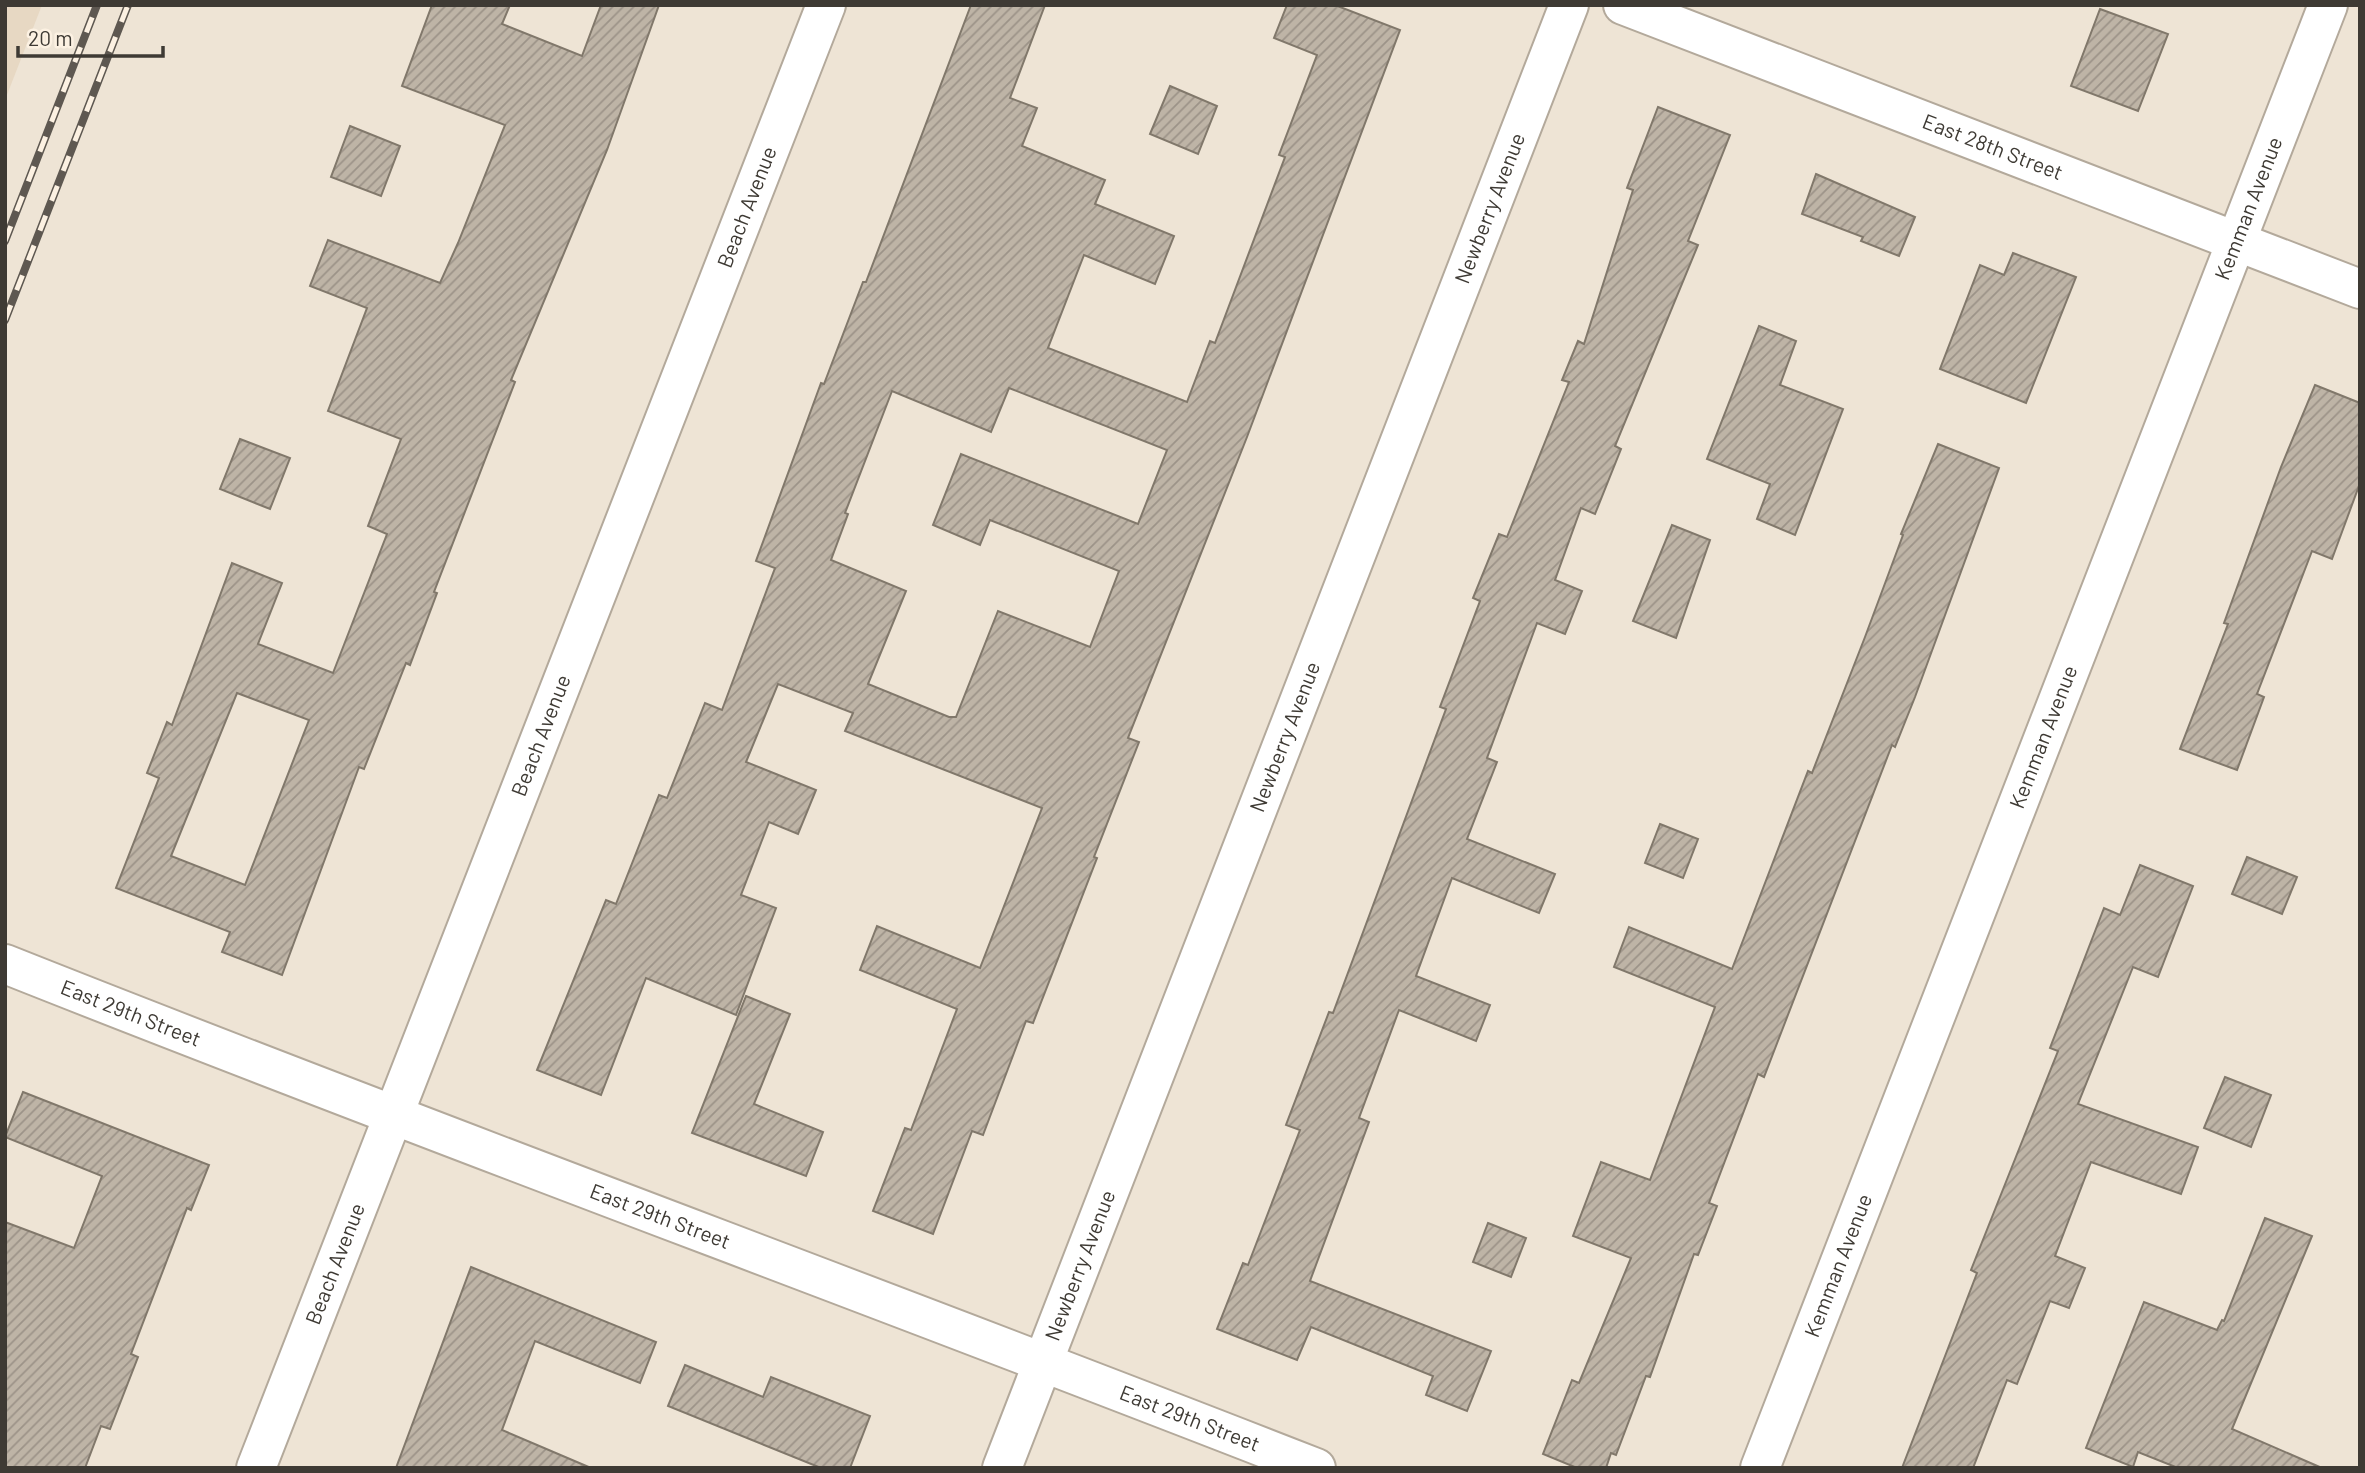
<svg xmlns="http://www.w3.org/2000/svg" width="2365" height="1473" viewBox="0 0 2365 1473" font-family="Barlow,sans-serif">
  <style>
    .built { fill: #e7d8c3 }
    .building { fill: url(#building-hatch); stroke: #81786b; stroke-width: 2; fill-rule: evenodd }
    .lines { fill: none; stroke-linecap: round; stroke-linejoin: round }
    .minor-casing { stroke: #b3a99b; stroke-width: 42 }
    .tertiary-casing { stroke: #b3a99b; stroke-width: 42 }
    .minor { stroke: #fff; stroke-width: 38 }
    .tertiary { stroke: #fff; stroke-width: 38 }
    .rail-casing { stroke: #5e5851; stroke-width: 8 }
    .rail { stroke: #fcf1e2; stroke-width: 5; stroke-dasharray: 16; stroke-linecap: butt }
    .labels { text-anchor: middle; stroke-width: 5; stroke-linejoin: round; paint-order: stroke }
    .street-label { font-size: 21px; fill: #3e3a34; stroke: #fcf1e2 }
  </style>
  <defs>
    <pattern id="building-hatch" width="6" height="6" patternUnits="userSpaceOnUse" patternTransform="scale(1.75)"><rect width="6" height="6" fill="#beb4a6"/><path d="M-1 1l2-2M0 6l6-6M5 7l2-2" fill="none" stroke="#9c9388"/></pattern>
  </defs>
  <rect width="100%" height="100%" fill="#eee4d5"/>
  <path class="built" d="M 5,5 L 42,5 L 5,100 Z"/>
  <g class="building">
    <path d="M 432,5 L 510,5 L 502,24 L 582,56 L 601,5 L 659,5 L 607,150 L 511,380 L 515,382 L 434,592 L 437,593 L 410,665 L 406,663 L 364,769 L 359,767 L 282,975 L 222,952 L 230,932 L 116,888 L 159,778 L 147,773 L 167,722 L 172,725 L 232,563 L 282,583 L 258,644 L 333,673 L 387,534 L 368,526 L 401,439 L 328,411 L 367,308 L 310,286 L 328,240 L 440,283 L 458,243 L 505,125 L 402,86 ZM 237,693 L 309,720 L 245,885 L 171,856 Z"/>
    <path d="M 971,5 L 1045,5 L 1010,98 L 1037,108 L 1022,146 L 1105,180 L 1095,204 L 1174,236 L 1155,284 L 1084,255 L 1048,348 L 1187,402 L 1210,341 L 1215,343 L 1285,157 L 1279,155 L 1317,55 L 1274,38 L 1287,5 L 1335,5 L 1400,30 L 1247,437 L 1128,738 L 1139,742 L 1094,857 L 1097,858 L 1033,1023 L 1026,1021 L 983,1135 L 972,1131 L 933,1234 L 873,1211 L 905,1128 L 911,1130 L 957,1009 L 860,970 L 877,926 L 980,968 L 1042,808 L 845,731 L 853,713 L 778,684 L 746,762 L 816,790 L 798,834 L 769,822 L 741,895 L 776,908 L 736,1015 L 646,978 L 601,1095 L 537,1070 L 606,900 L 616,904 L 659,795 L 667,798 L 705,703 L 722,710 L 775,568 L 756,561 L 821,383 L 824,384 L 863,282 L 866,282 ZM 1009,388 L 1167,450 L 1138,524 L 961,454 L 933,525 L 980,545 L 990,520 L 1119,571 L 1090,647 L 998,611 L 956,717 L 949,717 L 868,684 L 906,591 L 831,560 L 848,514 L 845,513 L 892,391 L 991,432 Z"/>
    <path d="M 2100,9 L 2168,34 L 2138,111 L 2071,86 Z"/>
    <path d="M 1170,86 L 1217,106 L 1198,154 L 1150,134 Z"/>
    <path d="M 1658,107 L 1730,135 L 1688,241 L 1698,245 L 1615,446 L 1621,449 L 1595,514 L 1581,508 L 1555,580 L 1582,591 L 1565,634 L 1537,623 L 1487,758 L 1497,762 L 1467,839 L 1555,874 L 1539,913 L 1452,878 L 1416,976 L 1490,1005 L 1476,1041 L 1399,1010 L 1359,1118 L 1369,1122 L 1310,1281 L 1491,1351 L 1467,1411 L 1426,1395 L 1433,1376 L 1311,1327 L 1297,1360 L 1217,1329 L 1243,1263 L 1248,1265 L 1300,1130 L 1286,1125 L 1329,1012 L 1333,1013 L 1446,709 L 1440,707 L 1480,601 L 1473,598 L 1499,534 L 1507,537 L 1569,382 L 1562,380 L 1578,341 L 1584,344 L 1633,190 L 1627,188 Z"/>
    <path d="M 350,126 L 400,146 L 381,196 L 331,177 Z"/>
    <path d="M 1816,174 L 1915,217 L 1899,256 L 1861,241 L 1863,237 L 1802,214 Z"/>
    <path d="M 2013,253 L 2076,277 L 2026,403 L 1940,369 L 1980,265 L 2004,275 Z"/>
    <path d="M 1759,326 L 1796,341 L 1780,385 L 1843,409 L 1795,535 L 1757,519 L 1770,484 L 1707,459 Z"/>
    <path d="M 2315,385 L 2360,403 L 2360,483 L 2332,559 L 2312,551 L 2257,694 L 2264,697 L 2237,770 L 2180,749 L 2228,624 L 2224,623 L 2281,467 Z"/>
    <path d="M 240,439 L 290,458 L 270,509 L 220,489 Z"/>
    <path d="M 1938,444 L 1999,468 L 1915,697 L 1895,747 L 1892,745 L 1764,1077 L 1758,1074 L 1709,1203 L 1717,1206 L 1698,1255 L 1694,1254 L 1650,1377 L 1646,1376 L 1616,1455 L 1611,1453 L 1606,1468 L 1577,1468 L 1543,1454 L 1572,1380 L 1579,1383 L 1631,1258 L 1573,1236 L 1601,1162 L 1650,1180 L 1715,1007 L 1614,967 L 1629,927 L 1732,969 L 1808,771 L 1812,773 L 1865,637 L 1903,535 L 1901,534 Z"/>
    <path d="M 1672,525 L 1710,540 L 1676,638 L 1633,621 Z"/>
    <path d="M 1660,824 L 1698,839 L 1683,878 L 1645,863 Z"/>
    <path d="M 2247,857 L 2297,877 L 2282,914 L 2232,894 Z"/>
    <path d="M 2140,865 L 2193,886 L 2158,977 L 2133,967 L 2078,1104 L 2198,1147 L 2181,1194 L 2091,1162 L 2055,1256 L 2085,1268 L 2069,1308 L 2050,1301 L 2017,1384 L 2007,1380 L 1973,1468 L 1902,1468 L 1977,1273 L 1971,1270 L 2058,1051 L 2050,1048 L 2104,908 L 2120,915 Z"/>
    <path d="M 746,996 L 790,1014 L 754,1104 L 823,1132 L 806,1176 L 692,1133 Z"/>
    <path d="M 2225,1077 L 2271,1095 L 2251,1147 L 2204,1128 Z"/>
    <path d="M 23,1092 L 209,1165 L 191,1210 L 187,1208 L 131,1354 L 138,1357 L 110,1429 L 101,1426 L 85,1468 L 5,1468 L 5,1222 L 74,1248 L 102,1176 L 5,1137 Z"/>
    <path d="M 2265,1218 L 2312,1236 L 2232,1429 L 2322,1468 L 2178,1468 L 2138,1452 L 2133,1467 L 2086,1448 L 2144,1302 L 2217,1330 L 2222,1320 L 2224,1321 Z"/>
    <path d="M 1488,1223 L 1526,1238 L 1511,1277 L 1473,1262 Z"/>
    <path d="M 471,1267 L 656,1342 L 640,1383 L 535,1341 L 502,1430 L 591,1468 L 396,1468 Z"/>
    <path d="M 685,1365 L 763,1397 L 771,1377 L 870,1416 L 850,1468 L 821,1468 L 668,1406 Z"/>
  </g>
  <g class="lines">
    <g class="minor-casing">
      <g id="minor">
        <path id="s1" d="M 1623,5 L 2360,289"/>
        <path id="s2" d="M 5,964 C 440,1137 880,1297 1316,1468"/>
        <path id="s3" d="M 256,1468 L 826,5"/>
        <path id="s4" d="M 1002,1468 L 1569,5"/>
      </g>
    </g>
    <g class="tertiary-casing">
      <g id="tertiary">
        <path id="s5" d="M 1760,1468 L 2328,5"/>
      </g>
    </g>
    <use href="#minor" class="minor"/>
    <use href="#tertiary" class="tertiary"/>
    <g class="rail-casing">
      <g id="rail">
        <path d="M 5,241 L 97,5"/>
        <path d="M 5,320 L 128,5"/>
      </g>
    </g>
    <use href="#rail" class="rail"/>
  </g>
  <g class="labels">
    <g class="street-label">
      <text dy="7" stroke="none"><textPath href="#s1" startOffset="396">East 28th Street</textPath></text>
      <text dy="7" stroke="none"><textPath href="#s3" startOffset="1353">Beach Avenue</textPath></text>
      <text dy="7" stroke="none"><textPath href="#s4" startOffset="1351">Newberry Avenue</textPath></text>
      <text dy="7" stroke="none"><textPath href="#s5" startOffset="1351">Kemman Avenue</textPath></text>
      <text dy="7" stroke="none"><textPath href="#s3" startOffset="786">Beach Avenue</textPath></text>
      <text dy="7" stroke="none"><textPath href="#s4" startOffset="784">Newberry Avenue</textPath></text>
      <text dy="7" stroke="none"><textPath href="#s5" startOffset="784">Kemman Avenue</textPath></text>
      <text dy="7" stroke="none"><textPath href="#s2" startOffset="135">East 29th Street</textPath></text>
      <text dy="7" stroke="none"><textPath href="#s2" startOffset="702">East 29th Street</textPath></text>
      <text dy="7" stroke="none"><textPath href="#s3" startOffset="219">Beach Avenue</textPath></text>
      <text dy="7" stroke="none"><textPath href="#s4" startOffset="217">Newberry Avenue</textPath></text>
      <text dy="7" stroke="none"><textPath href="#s5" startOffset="217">Kemman Avenue</textPath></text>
      <text dy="7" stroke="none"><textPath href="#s2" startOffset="1269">East 29th Street</textPath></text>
    </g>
  </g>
  <rect width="2365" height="1473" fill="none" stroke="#3e3a34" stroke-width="14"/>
  <path d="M18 46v10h145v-10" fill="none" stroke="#3e3a34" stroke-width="3.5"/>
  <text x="28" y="46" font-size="21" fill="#3e3a34" stroke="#fcf1e2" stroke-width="5" paint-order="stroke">20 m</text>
</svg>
